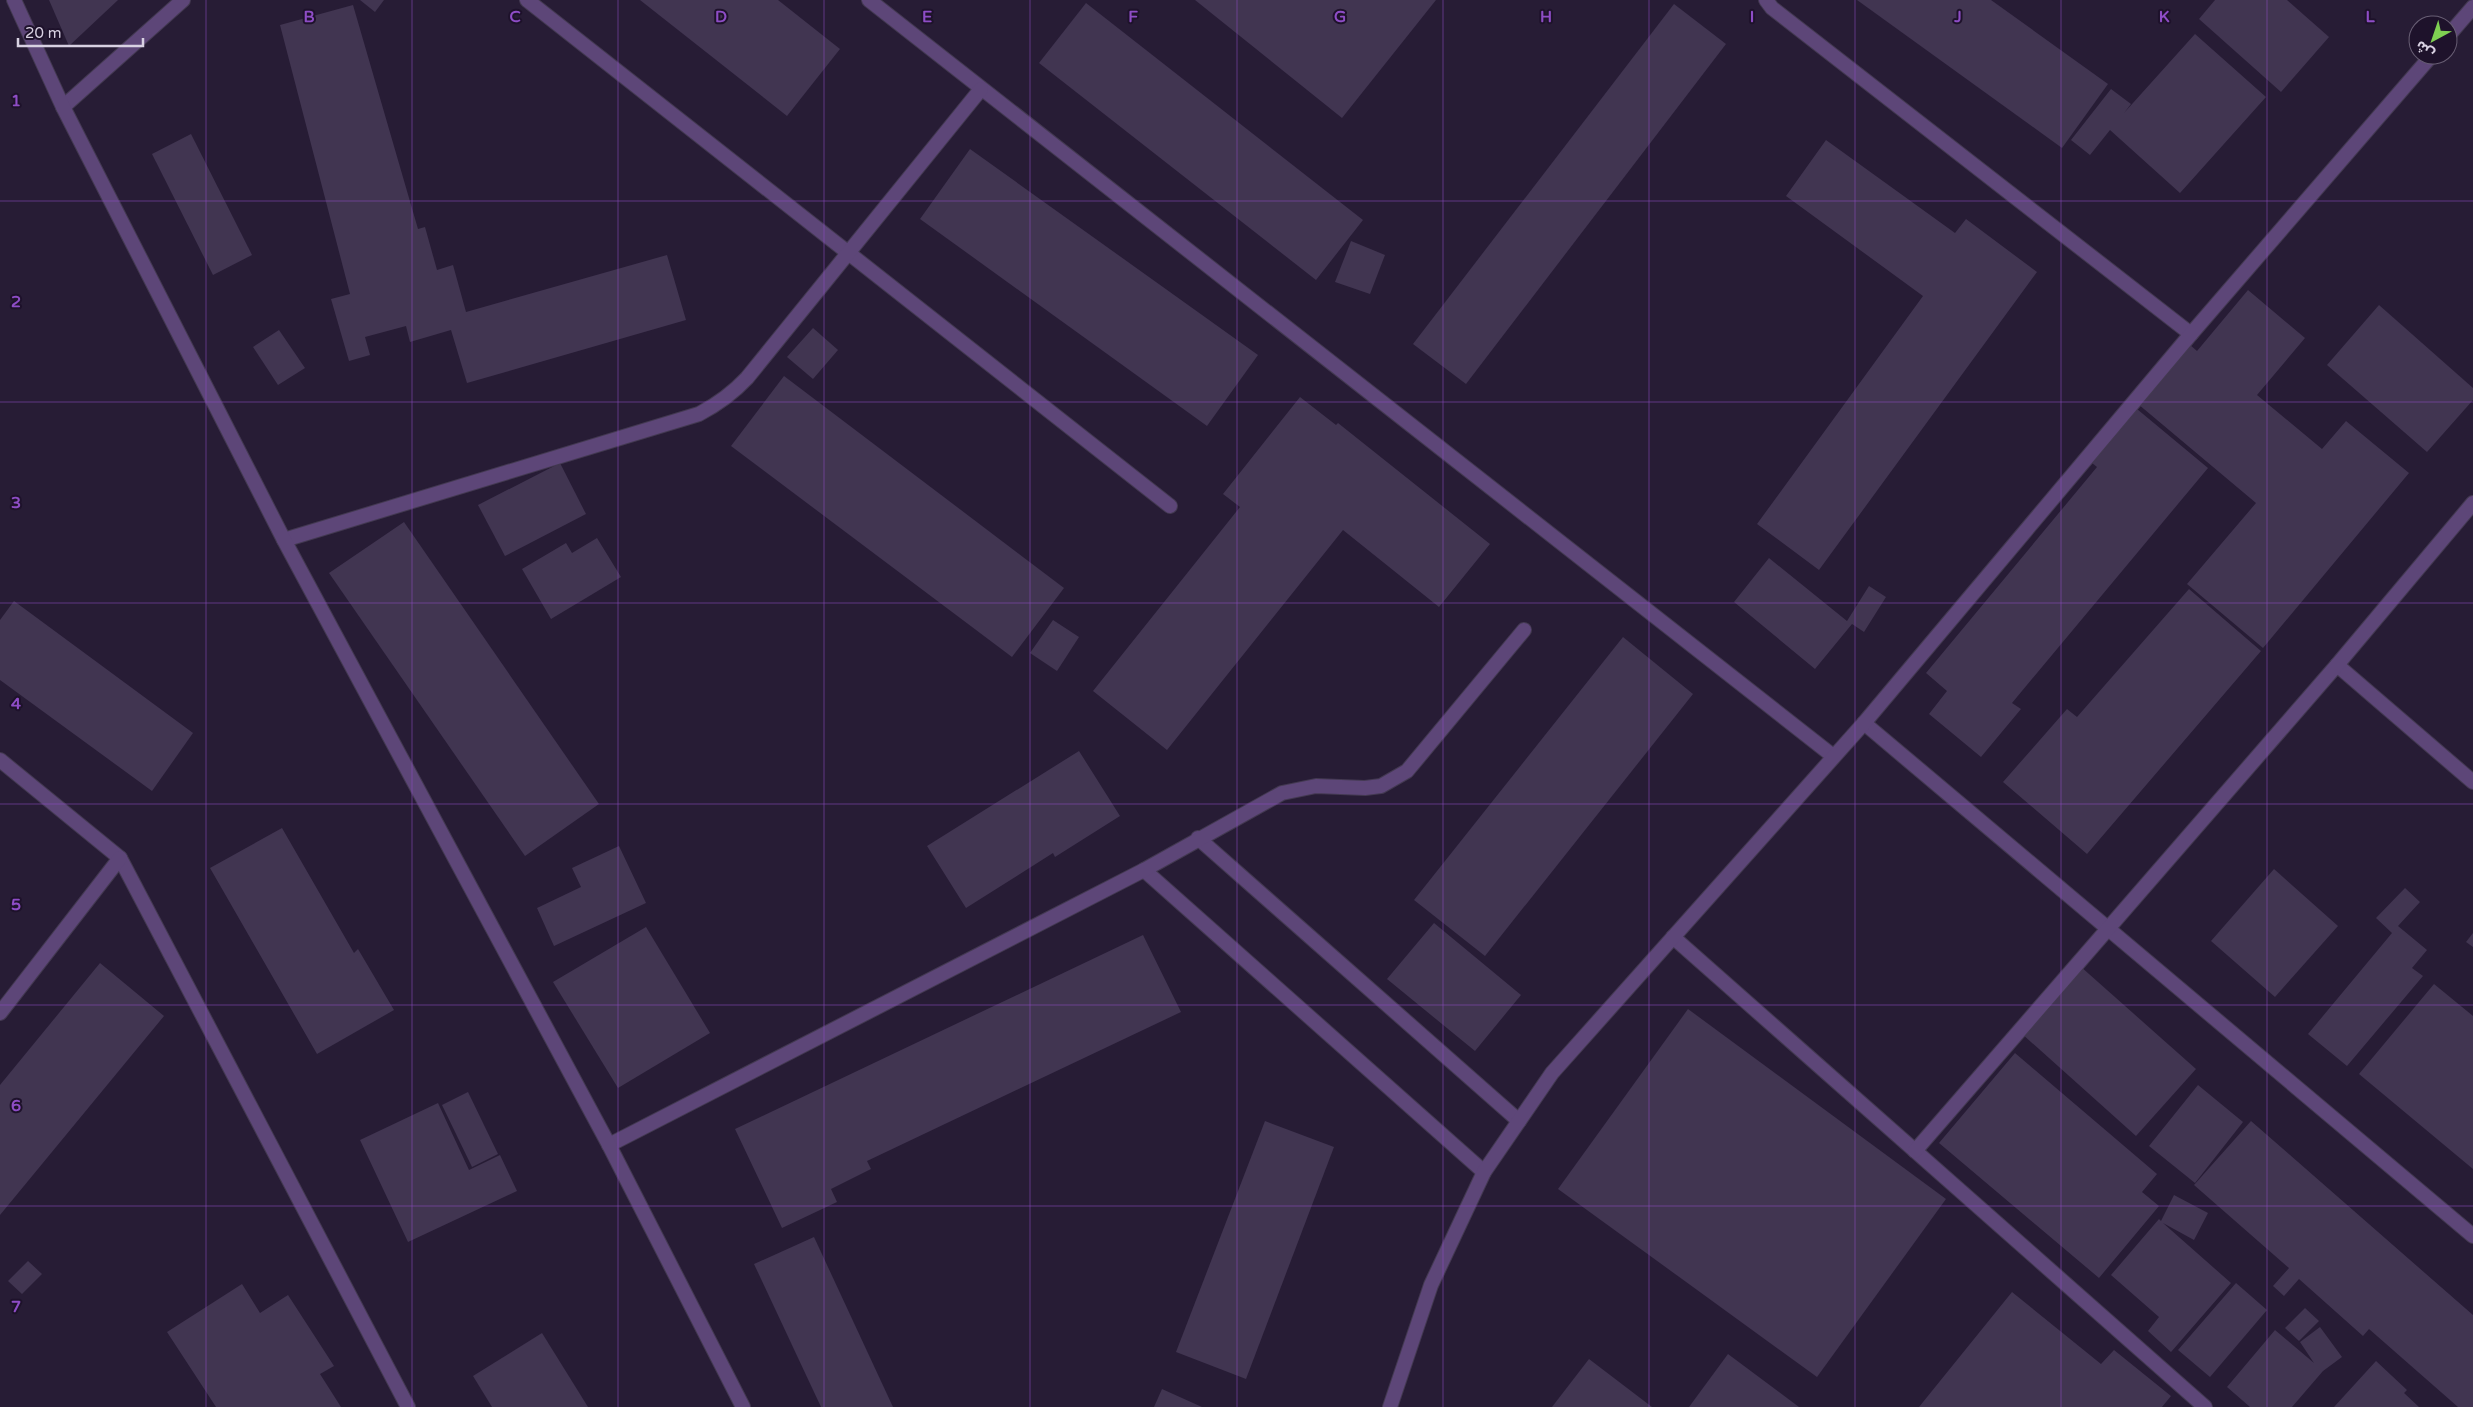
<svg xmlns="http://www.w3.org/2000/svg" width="2473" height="1407" viewBox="0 0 2473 1407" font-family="'Varela Round','Noto Sans Arabic',sans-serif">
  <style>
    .building { fill: #413551 }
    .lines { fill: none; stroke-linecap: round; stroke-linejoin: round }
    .minor-casing { stroke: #433951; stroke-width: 16 }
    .tertiary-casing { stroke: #433951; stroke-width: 16 }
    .minor { stroke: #5d4678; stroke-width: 14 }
    .tertiary { stroke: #5d4678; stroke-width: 14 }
    .grid { fill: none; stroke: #8e4dc6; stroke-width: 1; stroke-opacity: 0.55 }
    .grid-label { font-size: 16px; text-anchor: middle; font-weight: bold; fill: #8e4dc6; stroke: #1e122b; stroke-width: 4; stroke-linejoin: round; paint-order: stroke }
  </style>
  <rect width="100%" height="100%" fill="#271c35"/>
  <g class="building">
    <path d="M 49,0 L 118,0 L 69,46 Z"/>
    <path d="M 360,0 L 384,0 L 375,12 Z"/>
    <path d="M 640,0 L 778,0 L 840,49 L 787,116 Z"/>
    <path d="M 1195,0 L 1436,0 L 1342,118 Z"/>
    <path d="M 1857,0 L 1991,0 L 2108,84 L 2062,148 Z"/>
    <path d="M 2215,0 L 2287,0 L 2329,37 L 2281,92 L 2199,19 Z"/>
    <path d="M 1086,3 L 1363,220 L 1316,280 L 1039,63 Z"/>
    <path d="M 1674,4 L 1726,44 L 1466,384 L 1413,344 Z"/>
    <path d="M 353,5 L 418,229 L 425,227 L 437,270 L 453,265 L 466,312 L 667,255 L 686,320 L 467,383 L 451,330 L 410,342 L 406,326 L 365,337 L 370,355 L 349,361 L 331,299 L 350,294 L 280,25 Z"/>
    <path d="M 2195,34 L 2266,97 L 2180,193 L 2110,130 L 2090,155 L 2071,140 L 2111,89 L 2131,104 L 2124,113 Z"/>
    <path d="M 191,134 L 252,255 L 213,275 L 152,154 Z"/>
    <path d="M 1826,140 L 1955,233 L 1966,219 L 2037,272 L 1819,570 L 1757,524 L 1923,296 L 1786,196 Z"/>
    <path d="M 970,149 L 1258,355 L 1207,426 L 920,219 Z"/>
    <path d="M 1351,241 L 1385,255 L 1370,294 L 1335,282 Z"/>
    <path d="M 2248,290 L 2305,338 L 2257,395 L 2322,449 L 2346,421 L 2409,473 L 2263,648 L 2187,584 L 2256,503 L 2138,404 L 2189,344 L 2197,351 Z"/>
    <path d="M 2379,305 L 2473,388 L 2473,400 L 2427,452 L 2327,365 Z"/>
    <path d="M 813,328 L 838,350 L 813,379 L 787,357 Z"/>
    <path d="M 279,330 L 305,368 L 278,385 L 253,347 Z"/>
    <path d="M 784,376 L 1064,588 L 1012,657 L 731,446 Z"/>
    <path d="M 1300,397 L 1336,425 L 1338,423 L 1490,544 L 1439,607 L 1343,530 L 1167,750 L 1093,691 L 1240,507 L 1223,494 Z"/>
    <path d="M 2137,409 L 2208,468 L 2012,703 L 2021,709 L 1981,757 L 1929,714 L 1947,691 L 1926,673 L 2097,467 L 2092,463 Z"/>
    <path d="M 560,463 L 586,514 L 505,556 L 478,505 Z"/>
    <path d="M 404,522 L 599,804 L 525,856 L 329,573 Z"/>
    <path d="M 597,538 L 621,577 L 551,619 L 522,569 L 566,543 L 572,553 Z"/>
    <path d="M 1769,558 L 1847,621 L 1869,586 L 1886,597 L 1864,632 L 1852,624 L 1815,669 L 1734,602 Z"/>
    <path d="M 2189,589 L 2261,651 L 2087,854 L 2003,782 L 2067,709 L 2077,717 Z"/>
    <path d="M 14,601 L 193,733 L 152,791 L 0,680 L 0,620 Z"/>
    <path d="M 1053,620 L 1079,637 L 1057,671 L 1030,653 Z"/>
    <path d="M 1623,637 L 1693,694 L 1485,956 L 1414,900 Z"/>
    <path d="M 1079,751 L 1120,816 L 1055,857 L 1053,853 L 966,908 L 927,846 Z"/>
    <path d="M 282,828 L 354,953 L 358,949 L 394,1010 L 317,1054 L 210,868 Z"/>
    <path d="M 619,846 L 646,903 L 554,946 L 537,908 L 581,887 L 572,868 Z"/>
    <path d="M 2274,869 L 2338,926 L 2275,997 L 2211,941 Z"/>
    <path d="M 2405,888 L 2420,902 L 2398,926 L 2427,950 L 2412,968 L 2423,976 L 2347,1066 L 2308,1034 L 2392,933 L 2376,918 Z"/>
    <path d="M 1434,923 L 1521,995 L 1475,1051 L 1387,979 Z"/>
    <path d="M 646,927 L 710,1033 L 618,1088 L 553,982 Z"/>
    <path d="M 2473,933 L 2473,947 L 2466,942 Z"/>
    <path d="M 1143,935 L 1181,1012 L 867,1161 L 871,1169 L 831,1189 L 837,1202 L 782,1228 L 735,1129 Z"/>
    <path d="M 100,963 L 164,1016 L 0,1215 L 0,1085 Z"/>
    <path d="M 2080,966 L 2196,1069 L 2136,1136 L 2021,1033 Z"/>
    <path d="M 2434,984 L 2473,1016 L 2473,1169 L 2359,1074 Z"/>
    <path d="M 1688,1009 L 1946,1199 L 1817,1377 L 1558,1189 Z"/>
    <path d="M 2015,1053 L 2157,1174 L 2142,1192 L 2159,1206 L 2099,1278 L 1939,1143 Z"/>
    <path d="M 2198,1085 L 2243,1122 L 2195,1183 L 2149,1146 Z"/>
    <path d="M 468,1092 L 498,1154 L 472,1167 L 442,1105 Z"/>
    <path d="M 438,1103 L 469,1170 L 500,1155 L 517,1191 L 408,1242 L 360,1140 Z"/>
    <path d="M 1265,1121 L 1334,1147 L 1246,1379 L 1176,1352 Z"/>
    <path d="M 2251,1121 L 2473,1315 L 2473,1407 L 2458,1407 L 2369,1329 L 2363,1336 L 2299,1279 L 2284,1296 L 2273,1286 L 2289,1268 L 2194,1185 Z"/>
    <path d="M 2174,1195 L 2208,1213 L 2194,1240 L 2163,1223 L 2231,1283 L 2171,1352 L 2148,1331 L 2159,1317 L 2111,1275 L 2159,1219 L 2161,1221 Z"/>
    <path d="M 814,1237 L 893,1407 L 821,1407 L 754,1264 Z"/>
    <path d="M 28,1261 L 42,1274 L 22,1294 L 8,1281 Z"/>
    <path d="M 2236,1283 L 2267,1310 L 2210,1377 L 2178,1350 Z"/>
    <path d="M 242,1284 L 260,1313 L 288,1295 L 334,1366 L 320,1374 L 341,1407 L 216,1407 L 167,1332 Z"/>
    <path d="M 2012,1292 L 2101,1364 L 2114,1350 L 2171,1396 L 2162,1407 L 1919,1407 Z"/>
    <path d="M 2305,1308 L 2319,1321 L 2299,1341 L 2285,1328 Z"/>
    <path d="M 2320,1327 L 2342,1357 L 2323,1371 L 2292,1407 L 2250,1407 L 2227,1387 L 2275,1330 L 2314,1363 L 2300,1342 Z"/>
    <path d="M 542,1333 L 588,1407 L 492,1407 L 473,1376 Z"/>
    <path d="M 1728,1354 L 1799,1407 L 1689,1407 Z"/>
    <path d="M 1589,1359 L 1652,1407 L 1552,1407 Z"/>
    <path d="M 2376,1361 L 2407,1390 L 2404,1393 L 2419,1407 L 2334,1407 Z"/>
    <path d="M 1162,1389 L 1202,1407 L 1154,1407 Z"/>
  </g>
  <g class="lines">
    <g class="minor-casing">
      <g id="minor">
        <path d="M 527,0 L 1170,506"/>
        <path d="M 869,0 L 1833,756"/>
        <path d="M 1766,0 L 1772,8 L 2191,334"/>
        <path d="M 63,107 L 183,0"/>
        <path d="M 284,540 L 699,414 C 718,404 732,394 747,378 L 981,89"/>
        <path d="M 2337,665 L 2473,782"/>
        <path d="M 1864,723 L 2473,1236"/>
        <path d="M 0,760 L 120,858 L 408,1407"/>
        <path d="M 1198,838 L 1519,1121"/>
        <path d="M 1144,870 L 1484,1172"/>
        <path d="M 1673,937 L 2205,1407"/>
        <path d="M 0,1013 L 120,858"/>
        <path d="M 609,1145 L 1144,870 L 1282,793 L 1316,786 L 1365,788 L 1381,786 L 1407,771 L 1524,630"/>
        <path d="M 1915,1151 L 2337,665 L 2473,503"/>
      </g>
    </g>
    <g class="tertiary-casing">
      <g id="tertiary">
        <path d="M 14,0 L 63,107 L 284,540 L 609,1145 L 743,1407"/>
        <path d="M 2448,36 L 2473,7"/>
        <path d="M 1390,1407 L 1431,1285 L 1484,1172 L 1552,1073 L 1864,723 L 2191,334 L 2432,55"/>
      </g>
    </g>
    <use href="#minor" class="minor"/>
    <use href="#tertiary" class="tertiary"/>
  </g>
  <path class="grid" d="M 206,0 L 206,1407M 412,0 L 412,1407M 618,0 L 618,1407M 824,0 L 824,1407M 1030,0 L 1030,1407M 1237,0 L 1237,1407M 1443,0 L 1443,1407M 1649,0 L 1649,1407M 1855,0 L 1855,1407M 2061,0 L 2061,1407M 2267,0 L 2267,1407M 0,201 L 2473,201M 0,402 L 2473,402M 0,603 L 2473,603M 0,804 L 2473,804M 0,1005 L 2473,1005M 0,1206 L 2473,1206"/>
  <g class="grid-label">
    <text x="309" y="22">B</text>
    <text x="515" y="22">C</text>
    <text x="721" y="22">D</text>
    <text x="927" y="22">E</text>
    <text x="1133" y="22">F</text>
    <text x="1340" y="22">G</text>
    <text x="1546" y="22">H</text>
    <text x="1752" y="22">I</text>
    <text x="1958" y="22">J</text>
    <text x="2164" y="22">K</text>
    <text x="2370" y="22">L</text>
    <text x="16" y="106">1</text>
    <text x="16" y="307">2</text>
    <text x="16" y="508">3</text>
    <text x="16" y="709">4</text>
    <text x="16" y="910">5</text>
    <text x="16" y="1111">6</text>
    <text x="16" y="1312">7</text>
  </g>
  <g transform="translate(2433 40) rotate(220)"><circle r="24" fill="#1e122b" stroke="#685e74"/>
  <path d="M0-4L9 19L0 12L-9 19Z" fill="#7fd052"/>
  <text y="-8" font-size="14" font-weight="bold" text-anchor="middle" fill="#d8d1e2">ش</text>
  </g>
  <path d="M18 38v8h125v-8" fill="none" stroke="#d8d1e2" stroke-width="2.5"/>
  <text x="25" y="38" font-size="15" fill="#d8d1e2" stroke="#1e122b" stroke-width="4" paint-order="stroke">20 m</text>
</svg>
